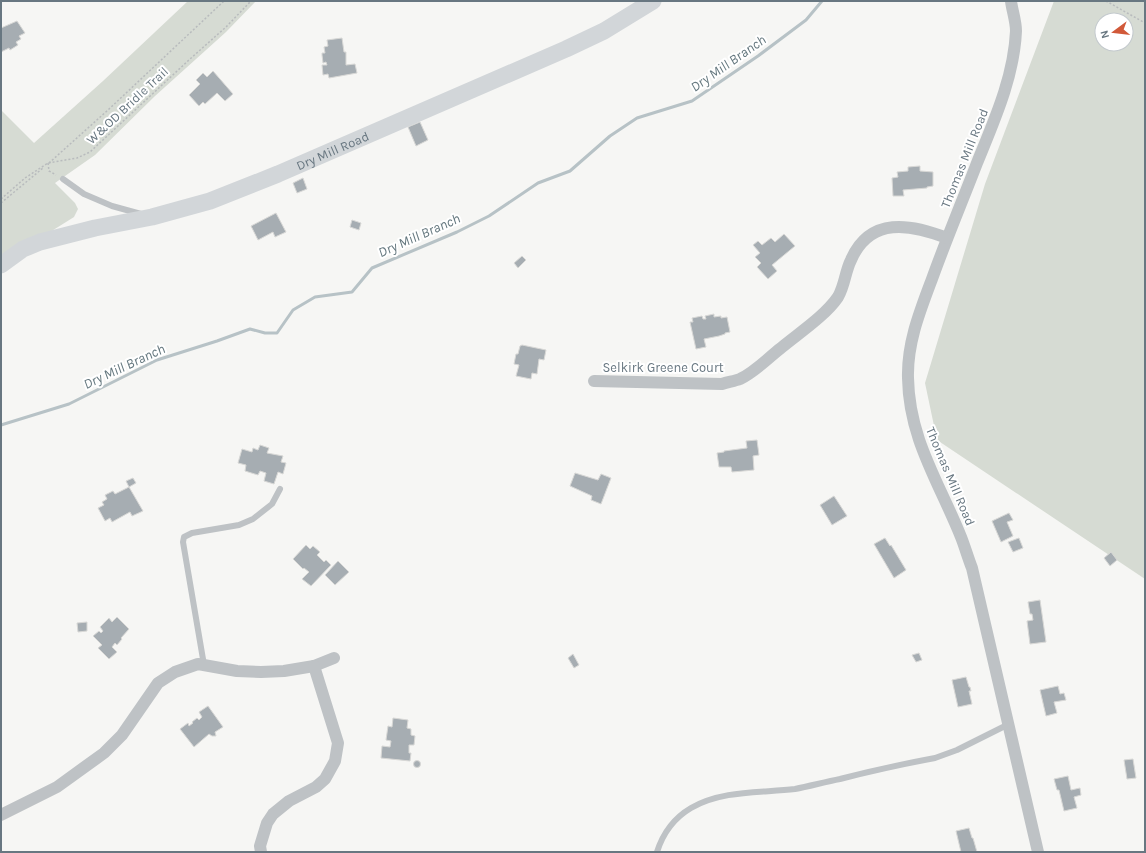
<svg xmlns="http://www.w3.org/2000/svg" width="1146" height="853" viewBox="0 0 1146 853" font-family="Karla,sans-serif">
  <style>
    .green { fill: #d6dbd3; fill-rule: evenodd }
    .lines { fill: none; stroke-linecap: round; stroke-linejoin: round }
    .stream { stroke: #b7c2c6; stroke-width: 3 }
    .building { fill: #a6adb2; stroke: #d8d8d6 }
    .path { stroke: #b8bbbd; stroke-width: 1.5; stroke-dasharray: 2 2; stroke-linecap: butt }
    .lane { stroke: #bec2c5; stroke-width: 6 }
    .street { stroke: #bec2c5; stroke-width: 12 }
    .secondary { stroke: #d2d6d9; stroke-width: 17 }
    .labels { text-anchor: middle; stroke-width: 4; stroke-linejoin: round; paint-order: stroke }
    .street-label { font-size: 13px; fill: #687781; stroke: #fff }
    .water-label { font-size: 14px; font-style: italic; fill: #64777e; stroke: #fff }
  </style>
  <rect width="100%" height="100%" fill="#f6f6f4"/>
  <g class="green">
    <path d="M 188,1 L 256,1 L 226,32 L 155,96 L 95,155 L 55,183 L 75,203 L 78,209 L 74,217 L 23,249 L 1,265 L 1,110 L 34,143 L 103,81 Z"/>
    <path d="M 1054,1 L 1145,1 L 1145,579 L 937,440 L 925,383 L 985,184 ZM 1102,20 L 1126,20 L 1126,44 L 1102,44 Z"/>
  </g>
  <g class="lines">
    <path class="stream" d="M 1,425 L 69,404 L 157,360 L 217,341 L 250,329 L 265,333 L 277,333 L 293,310 L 315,297 L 352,292 L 372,268 L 457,232 L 489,216 L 538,183 L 570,171 L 610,136 L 637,118 L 692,101 L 758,56 L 806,20 L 822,1"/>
  </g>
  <g class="building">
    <path d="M 17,21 L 25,33 L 19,36 L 21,39 L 16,42 L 18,45 L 10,50 L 9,48 L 1,52 L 1,28 Z"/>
    <path d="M 342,38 L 344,52 L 346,52 L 346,65 L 355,64 L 357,73 L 329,78 L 328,74 L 323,75 L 322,65 L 327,65 L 326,62 L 323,63 L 322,55 L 322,53 L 325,53 L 324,47 L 328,46 L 327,40 Z"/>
    <path d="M 213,71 L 233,94 L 225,101 L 217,93 L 205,104 L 203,102 L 199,106 L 189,95 L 200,84 L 196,80 L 203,73 L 207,77 Z"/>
    <path d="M 420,122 L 428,140 L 416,146 L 408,127 Z"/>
    <path d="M 920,166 L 920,171 L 933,172 L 933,186 L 927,187 L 927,188 L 903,190 L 904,196 L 893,196 L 892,178 L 898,177 L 897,172 L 908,171 L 908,167 Z"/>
    <path d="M 303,178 L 307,189 L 297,193 L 293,183 Z"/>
    <path d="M 276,213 L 286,232 L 275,237 L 273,232 L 258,240 L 251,226 Z"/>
    <path d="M 352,220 L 361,223 L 359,230 L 350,227 Z"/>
    <path d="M 784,234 L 795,246 L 772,265 L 777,271 L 768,279 L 757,267 L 761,263 L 755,257 L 760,253 L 753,245 L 758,241 L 762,245 L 771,238 L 775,242 Z"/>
    <path d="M 522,256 L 526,260 L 518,268 L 514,263 Z"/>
    <path d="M 714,314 L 714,317 L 721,316 L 721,318 L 727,317 L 730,332 L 725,333 L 725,334 L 719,336 L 704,339 L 706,347 L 696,349 L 690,322 L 693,322 L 692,318 L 702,316 L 703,319 L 706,319 L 705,316 Z"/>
    <path d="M 522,345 L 546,350 L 544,360 L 539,359 L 537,374 L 532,373 L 531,379 L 516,376 L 519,365 L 514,364 L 516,354 L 518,354 L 520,346 Z"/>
    <path d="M 757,440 L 759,455 L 753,456 L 754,470 L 732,472 L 731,467 L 719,467 L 717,453 L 724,452 L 724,451 L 747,448 L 746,441 Z"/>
    <path d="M 260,445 L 269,448 L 267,453 L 283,456 L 281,462 L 286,463 L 283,474 L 278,472 L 274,484 L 264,481 L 266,473 L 260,471 L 258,475 L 245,471 L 246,465 L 238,463 L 242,449 L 252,452 L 253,448 L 258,450 Z"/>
    <path d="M 575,473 L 598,480 L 601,474 L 611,478 L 601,504 L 591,500 L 592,496 L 570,486 Z"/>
    <path d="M 133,478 L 136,483 L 129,487 L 126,481 Z"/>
    <path d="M 129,487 L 143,511 L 132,516 L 130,512 L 112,522 L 110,518 L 105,521 L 98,508 L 104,505 L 102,502 L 107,499 L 105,495 L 113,491 L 115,494 Z"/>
    <path d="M 834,496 L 847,516 L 832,525 L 820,505 Z"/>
    <path d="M 1009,513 L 1013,520 L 1007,522 L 1013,536 L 1001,542 L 992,521 Z"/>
    <path d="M 885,538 L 890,546 L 891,545 L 906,570 L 894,578 L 874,544 Z"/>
    <path d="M 1019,538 L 1023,548 L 1013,552 L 1008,542 Z"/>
    <path d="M 306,545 L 310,549 L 313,546 L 320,552 L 317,555 L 324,562 L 326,560 L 331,565 L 311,586 L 302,579 L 309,572 L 304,568 L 303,569 L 293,559 Z"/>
    <path d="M 1111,552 L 1117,560 L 1110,566 L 1104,558 Z"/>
    <path d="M 338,561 L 349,572 L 335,585 L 325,575 Z"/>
    <path d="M 1040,600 L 1046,642 L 1030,644 L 1027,621 L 1033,620 L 1032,614 L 1030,614 L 1028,602 Z"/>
    <path d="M 117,617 L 129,629 L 121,638 L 122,639 L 117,645 L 115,643 L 112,647 L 117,652 L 109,659 L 98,648 L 102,645 L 93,636 L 99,631 L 101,633 L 103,631 L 100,627 L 109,618 L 112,622 Z"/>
    <path d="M 87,622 L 87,631 L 78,632 L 77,623 Z"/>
    <path d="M 919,653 L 922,660 L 916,662 L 912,655 Z"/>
    <path d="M 573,654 L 579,665 L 574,668 L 568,658 Z"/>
    <path d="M 966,677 L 969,687 L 970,687 L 971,691 L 969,691 L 972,704 L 958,707 L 952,680 Z"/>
    <path d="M 1058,686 L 1060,694 L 1064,693 L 1066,700 L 1054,702 L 1057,713 L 1046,716 L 1040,690 Z"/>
    <path d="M 208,706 L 223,727 L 215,732 L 216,736 L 212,736 L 209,734 L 194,747 L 180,729 L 188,723 L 189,726 L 193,723 L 192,722 L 197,718 L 199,720 L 202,717 L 199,712 Z"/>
    <path d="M 393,718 L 408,720 L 407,728 L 411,729 L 411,735 L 415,736 L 414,745 L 409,745 L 409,753 L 411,753 L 410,761 L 381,758 L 382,746 L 390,747 L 391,741 L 386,740 L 388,726 L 392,727 Z"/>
    <path d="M 1133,759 L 1136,778 L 1127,779 L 1124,760 Z"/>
    <circle cx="417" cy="764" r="3.5"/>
    <path d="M 1068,776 L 1071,790 L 1080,788 L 1081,795 L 1074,797 L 1077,808 L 1064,811 L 1059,790 L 1057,790 L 1054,779 Z"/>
    <path d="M 969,828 L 972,838 L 973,838 L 977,852 L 961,852 L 956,831 Z"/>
  </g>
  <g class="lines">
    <g class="path">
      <path d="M 1106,1 L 1145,23"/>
      <path d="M 48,163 L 49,171 L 56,175"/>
      <path d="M 49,163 L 108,110 L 224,1"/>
      <path d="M 1,199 L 25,178 L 48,163 L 77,158 L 90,152 L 190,59 L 226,27 L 251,1"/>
      <path d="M 1,203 L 43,168"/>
    </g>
    <g class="lane">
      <path d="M 63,179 L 84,194 L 112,206 L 141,214"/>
      <path d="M 204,665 L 183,542 L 184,537 L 192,533 L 239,525 L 253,519 L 272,504 L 280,489"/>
      <path d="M 657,852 C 663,833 674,818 691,808 C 722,790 761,793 795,789 C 810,786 825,782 840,779 C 871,771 903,764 935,758 L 957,750 L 1007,725"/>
    </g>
    <g class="street">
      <path d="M 1011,1 C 1012,10 1016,21 1016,31 C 1014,77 994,121 977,163 C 962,202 946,240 932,279 C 920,311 907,343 908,378 C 909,439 939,482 961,537 C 965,547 968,558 972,568 L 1038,852"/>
      <path d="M 594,381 L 722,384 C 728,382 735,381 740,379 C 755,372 768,358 781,348 C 799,333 825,316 838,297 C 845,285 845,272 851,260 C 870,216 911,224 947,238"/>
      <path d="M 1,815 L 57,787 L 104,753 L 122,735 L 158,683 L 175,672 L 198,664 L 237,671 L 261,672 L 284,671 L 314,666 L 334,658"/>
      <path d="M 261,852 L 260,846 L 267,823 L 273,814 L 289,801 L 316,787 L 325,779 L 335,761 L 338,743 L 314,666"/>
    </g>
    <path class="secondary" id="s1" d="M 1,265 L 23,249 L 40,242 L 95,228 L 152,217 L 210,201 L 278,174 L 566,49 L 604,31 L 653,1"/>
  </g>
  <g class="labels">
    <g class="street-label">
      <text transform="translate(127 105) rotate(-43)" y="5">W&amp;OD Bridle Trail</text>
      <text dy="5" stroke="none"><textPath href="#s1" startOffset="353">Dry Mill Road</textPath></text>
      <text transform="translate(964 158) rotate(-68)" y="5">Thomas Mill Road</text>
      <text x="663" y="372">Selkirk Greene Court</text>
      <text transform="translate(951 476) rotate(67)" y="5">Thomas Mill Road</text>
    </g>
    <g class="water-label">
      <text transform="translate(728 63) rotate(-35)" y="5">Dry Mill Branch</text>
      <text transform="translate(419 235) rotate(-24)" y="5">Dry Mill Branch</text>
      <text transform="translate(124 366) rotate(-25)" y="5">Dry Mill Branch</text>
    </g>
  </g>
  <rect width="1146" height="853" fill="none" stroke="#687781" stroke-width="4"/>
  <g transform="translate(1114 32) rotate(255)"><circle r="19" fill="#ffffff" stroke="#c3c9cd"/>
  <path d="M0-3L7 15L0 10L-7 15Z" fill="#d15939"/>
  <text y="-6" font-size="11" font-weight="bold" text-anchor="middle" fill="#687781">N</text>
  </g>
</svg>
